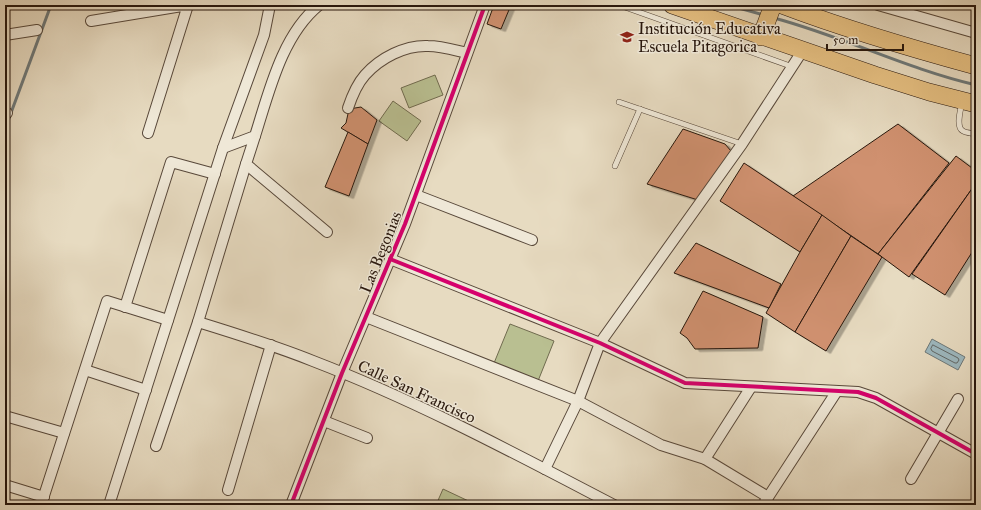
<svg xmlns="http://www.w3.org/2000/svg" width="981" height="510" viewBox="0 0 981 510" font-family="'IM FELL Great Primer',serif">
  <style>
    .green { fill: #b9bf91; stroke: #706b4f }
    .water { fill: #9db8bf; stroke: #6e7878 }
    .lines { fill: none; stroke-linecap: round; stroke-linejoin: round }
    .shore { stroke: #626866; stroke-width: 1 }
    .stream { stroke: #6e7878; stroke-width: 3 }
    .building { fill: #d09170; stroke: #28170d; filter: url(#shadow) }
    .service-casing { stroke: #58483a; stroke-width: 6 }
    .minor-casing { stroke: #58483a; stroke-width: 12 }
    .primary-casing { stroke: #28170d; stroke-width: 18 }
    .service { stroke: #efe8d7; stroke-width: 5 }
    .minor { stroke: #efe8d7; stroke-width: 10 }
    .primary { stroke: #e4be80; stroke-width: 17 }
    .cycleway-casing { stroke: #efe8d7; stroke-width: 6 }
    .cycleway { stroke: #d6006c; stroke-width: 4 }
    .labels { text-anchor: middle; stroke-width: 3; stroke-linejoin: round; paint-order: stroke }
    .poi-label { font-size: 16px; fill: #28170d; stroke: #efe8d7; text-anchor: start }
    .street-label { font-size: 16px; fill: #28170d; stroke: #efe8d7 }
  </style>
  <defs>
    <filter id="shadow"><feDropShadow dx="4.5" dy="2.5" stdDeviation="0" flood-color="#0004"/></filter>
  </defs>
  <rect width="100%" height="100%" fill="#e7dbc1"/>
  <filter id="stains"><feTurbulence type="fractalNoise" baseFrequency=".005" numOctaves="4"/><feColorMatrix values="0 0 0 0 .2 0 0 0 0 .09 0 0 0 0 .02 0 0 0 .5 -.17"/></filter>
  <radialGradient id="worn" r=".72"><stop offset=".6" stop-color="#630" stop-opacity="0"/><stop offset="1" stop-color="#630" stop-opacity=".3"/></radialGradient>
  <g class="green">
    <path d="M 435,75 L 443,95 L 409,108 L 401,88 Z"/>
    <path d="M 393,101 L 421,121 L 407,141 L 379,121 Z"/>
    <path d="M 510,324 L 554,341 L 536,386 L 492,368 Z"/>
    <path d="M 443,489 L 477,505 L 436,505 Z"/>
  </g>
  <path class="water" d="M 932,339 L 965,357 L 958,370 L 925,352 Z"/>
  <g class="lines">
    <path class="shore" d="M 933,345 L 958,358 L 959,360 L 957,363 L 955,363 L 932,351 L 931,349 Z"/>
    <g class="stream">
      <path d="M 728,5 L 764,15"/>
      <path d="M 774,18 C 842,36 907,69 976,85"/>
      <path d="M 5,129 L 51,5"/>
    </g>
  </g>
  <g class="building">
    <path d="M 494,5 L 511,5 L 501,29 L 487,24 Z"/>
    <path d="M 361,107 L 377,120 L 368,144 L 341,128 L 346,123 L 349,109 Z"/>
    <path d="M 898,124 L 949,163 L 878,254 L 793,196 Z"/>
    <path d="M 683,129 L 725,144 L 731,151 L 698,200 L 647,184 Z"/>
    <path d="M 348,132 L 368,144 L 349,196 L 325,187 Z"/>
    <path d="M 956,156 L 976,171 L 976,183 L 909,277 L 878,254 Z"/>
    <path d="M 744,163 L 822,215 L 800,252 L 720,201 Z"/>
    <path d="M 976,183 L 976,246 L 945,295 L 912,274 Z"/>
    <path d="M 822,215 L 851,236 L 795,332 L 766,313 L 800,252 Z"/>
    <path d="M 851,236 L 882,257 L 826,351 L 795,332 Z"/>
    <path d="M 696,243 L 781,284 L 769,308 L 674,273 Z"/>
    <path d="M 703,291 L 763,317 L 758,348 L 695,349 L 687,338 L 680,333 Z"/>
  </g>
  <g class="lines">
    <g class="service-casing">
      <g id="service">
        <path d="M 619,5 L 793,67"/>
        <path d="M 619,102 L 742,144"/>
        <path d="M 962,102 C 961,109 955,127 963,131 C 966,133 972,133 976,134"/>
        <path d="M 615,166 L 640,109"/>
      </g>
    </g>
    <g class="minor-casing">
      <g id="minor">
        <path d="M 878,5 L 976,33"/>
        <path d="M 91,21 L 188,5 L 148,133"/>
        <path d="M 5,35 L 37,30"/>
        <path d="M 348,108 C 352,96 357,84 365,75 C 380,58 405,45 428,46 C 441,46 454,50 467,53"/>
        <path d="M 5,113 L 7,113"/>
        <path d="M 255,136 L 246,164 L 327,232"/>
        <path d="M 223,148 L 255,136 C 269,92 282,35 319,5"/>
        <path d="M 416,195 L 532,240"/>
        <path d="M 390,259 L 600,343 L 685,383 L 858,392 L 876,398 L 976,454"/>
        <path d="M 125,307 L 171,162 L 215,174"/>
        <path d="M 366,317 L 578,401 L 661,445 L 705,459 L 768,497"/>
        <path d="M 198,322 C 237,334 276,346 313,361 C 417,401 516,454 614,505"/>
        <path d="M 85,370 L 146,390"/>
        <path d="M 5,416 L 64,433"/>
        <path d="M 324,421 L 367,438"/>
        <path d="M 156,446 L 198,322 L 246,164"/>
        <path d="M 705,459 L 751,387"/>
        <path d="M 545,469 L 578,401 L 600,343 L 742,144 L 803,50"/>
        <path d="M 911,479 L 958,399"/>
        <path d="M 5,485 L 44,497"/>
        <path d="M 228,490 L 271,345"/>
        <path d="M 41,505 L 107,301 L 168,320"/>
        <path d="M 109,505 L 223,148 L 264,35 L 270,5"/>
        <path d="M 291,505 L 342,373 L 405,224 L 485,5"/>
        <path d="M 763,505 L 837,391"/>
      </g>
    </g>
    <g class="primary-casing">
      <g id="primary">
        <path d="M 672,5 L 875,75 L 929,92 L 976,104"/>
        <path d="M 782,5 C 845,29 910,48 976,66"/>
        <path d="M 761,37 L 773,5"/>
      </g>
    </g>
    <use href="#service" class="service"/>
    <use href="#minor" class="minor"/>
    <use href="#primary" class="primary"/>
    <g class="cycleway-casing">
      <g id="cycleway">
        <path d="M 390,259 L 600,343 L 685,383 L 858,392 L 876,398 L 976,454"/>
        <path d="M 291,505 L 342,373 L 405,224 L 485,5"/>
      </g>
    </g>
    <use href="#cycleway" class="cycleway"/>
  </g>
  <defs>
    <g id="school-bare" transform="scale(1.08)"><path d="M0-5L7-2L0 1L-7-2ZM-4 1L0 2.5L4 1V4Q0 6-4 4Z" fill="#8f2418" stroke="#efe8d7" stroke-width="2.5" paint-order="stroke"/></g>
  </defs>
  <g fill-rule="evenodd">
    <use href="#school-bare" x="627" y="37"/>
  </g>
  <g class="labels">
    <g class="poi-label">
      <text x="638" y="34">Institución Educativa<tspan x="638" dy="18">Escuela Pitagorica</tspan></text>
    </g>
    <g class="street-label">
      <text transform="translate(380 252) rotate(-68)" y="6">Las Begonias</text>
      <text transform="translate(417 391) rotate(25)" y="6">Calle San Francisco</text>
    </g>
  </g>
  <rect width="981" height="510" fill="none" stroke="#e7dbc1" stroke-width="20"/>
  <rect x="6" y="6" width="969" height="498" fill="none" stroke="#28170d" stroke-width="2"/>
  <rect x="10" y="10" width="961" height="490" fill="none" stroke="#28170d"/>
  <path d="M827 44v6h76v-6" fill="none" stroke="#28170d" stroke-width="2"/>
  <text x="833" y="44" font-size="12" fill="#28170d" stroke="#efe8d7" stroke-width="3" paint-order="stroke">50 m</text>
  <rect width="100%" height="100%" filter="url(#stains)"/>
  <rect width="100%" height="100%" fill="url(#worn)"/>
</svg>
